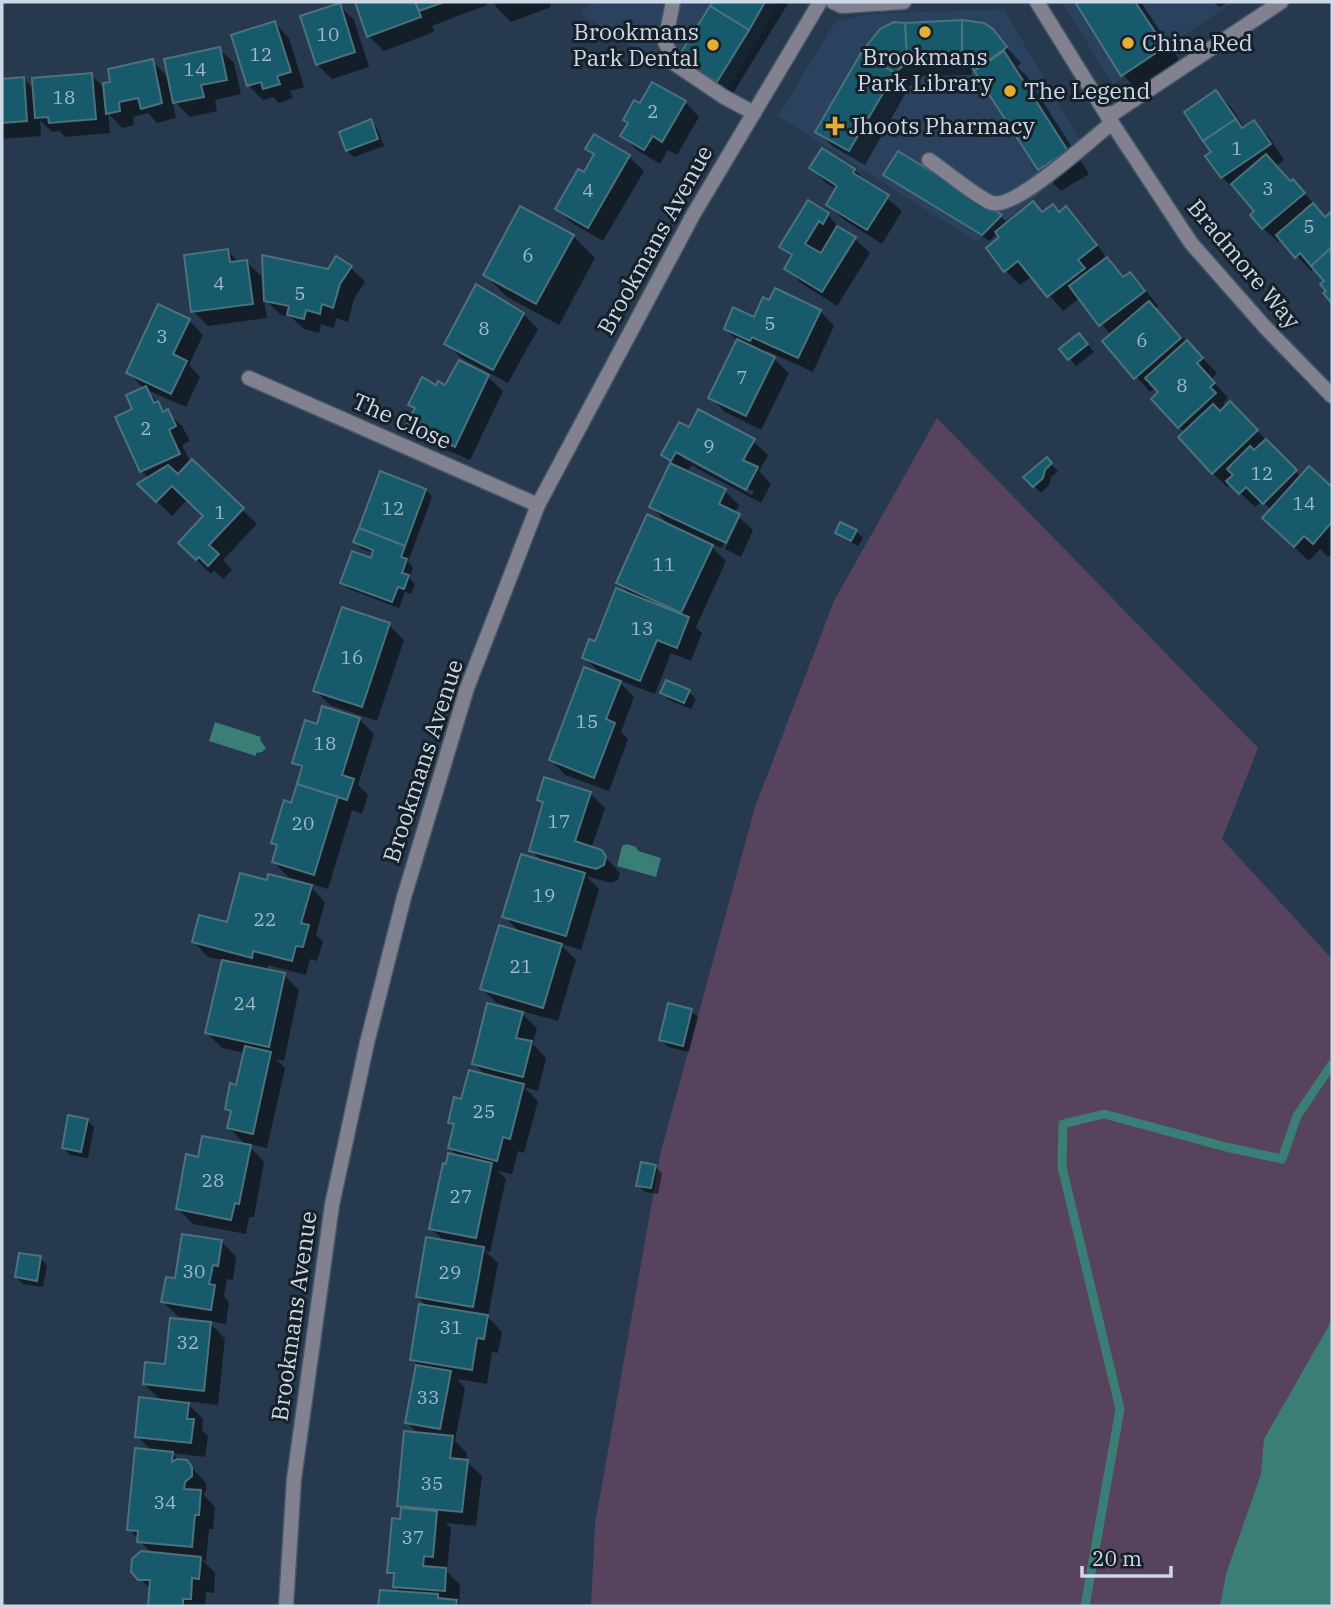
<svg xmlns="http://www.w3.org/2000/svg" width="1334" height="1608" viewBox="0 0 1334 1608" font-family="'IBM Plex Serif',serif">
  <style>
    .built { fill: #2a425d }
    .green { fill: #57435d }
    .water { fill: #3b7e76 }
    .shadow { fill: #0007; fill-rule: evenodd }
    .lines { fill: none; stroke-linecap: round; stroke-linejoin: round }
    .stream { stroke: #3b7e76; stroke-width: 9 }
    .building { fill: #165a6b; stroke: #4c727c; stroke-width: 2 }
    .service-casing { stroke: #445669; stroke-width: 17 }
    .minor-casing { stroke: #445669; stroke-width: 17 }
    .service { stroke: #81818f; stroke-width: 14 }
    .minor { stroke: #81818f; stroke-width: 14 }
    .poi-dot { fill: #e2ae34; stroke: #172029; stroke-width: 2.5 }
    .labels { text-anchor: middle; stroke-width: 6; stroke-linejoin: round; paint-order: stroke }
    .number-label { font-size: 19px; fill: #9fb9c7 }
    .poi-label { font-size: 23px; fill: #cdd9e6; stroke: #172029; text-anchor: start }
    .street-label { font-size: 23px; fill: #cdd9e6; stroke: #172029 }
  </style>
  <rect width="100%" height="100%" fill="#26394e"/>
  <g class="built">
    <path d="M 596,2 L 780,2 L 719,103 L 580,13 Z"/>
    <path d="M 1062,2 L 1233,2 L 1113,85 Z"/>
    <path d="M 1004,9 L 1089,156 L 977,242 L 778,116 L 835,22 L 866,14 Z"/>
  </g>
  <path class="green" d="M 937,418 L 1258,748 L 1222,839 L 1332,959 L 1332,1606 L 591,1606 L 595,1524 L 661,1151 L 755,807 L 834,601 Z"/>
  <g class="water">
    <path d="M 215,722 L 261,737 L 260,740 L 266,748 L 262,752 L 256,753 L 256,756 L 209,741 Z"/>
    <path d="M 627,844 L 636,847 L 638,851 L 661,858 L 656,877 L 617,866 L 622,846 Z"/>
    <path d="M 1332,1320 L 1332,1606 L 1220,1606 L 1226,1574 L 1261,1474 L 1264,1439 Z"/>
  </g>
  <g class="shadow">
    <path d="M 357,2 L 486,2 L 487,5 L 432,26 L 434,32 L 384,51 L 369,36 Z"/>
    <path d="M 494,2 L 549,2 L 551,7 L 511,22 L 496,7 Z"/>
    <path d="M 715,2 L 789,2 L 732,95 L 679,59 Z"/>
    <path d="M 1077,2 L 1141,2 L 1185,69 L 1145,97 L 1123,75 Z"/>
    <path d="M 1213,2 L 1230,2 L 1219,7 Z"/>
    <path d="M 339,5 L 354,20 L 369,67 L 332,79 L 317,64 Z"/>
    <path d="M 275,23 L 289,38 L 304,87 L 290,91 L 293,98 L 279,103 L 273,97 L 263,100 L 248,85 Z"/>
    <path d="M 992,31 L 1021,63 L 1017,67 L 1026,75 L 1089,174 L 1061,191 L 1039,169 L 974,68 L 971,75 L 922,76 L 909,87 L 865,165 L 832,146 L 817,131 L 862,54 Z"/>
    <path d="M 219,49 L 234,63 L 241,94 L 215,100 L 217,111 L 190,117 L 172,99 L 176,118 L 157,123 L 148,113 L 133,117 L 134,125 L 122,128 L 108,113 L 110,133 L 65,137 L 60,131 L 52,132 L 40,120 L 41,136 L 2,139 L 2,81 L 24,79 L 35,90 L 91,75 L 105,89 L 152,61 L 170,79 Z"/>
    <path d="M 1216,92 L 1231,107 L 1245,129 L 1254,122 L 1269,137 L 1284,160 L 1276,166 L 1291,183 L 1293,181 L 1307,196 L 1326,219 L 1332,213 L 1332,301 L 1325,293 L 1328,291 L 1327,281 L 1315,267 L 1311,271 L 1282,239 L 1278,242 L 1263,228 L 1252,215 L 1256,212 L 1239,191 L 1237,192 L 1222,177 L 1208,156 L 1214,153 Z"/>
    <path d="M 685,102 L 699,117 L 677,155 L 668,150 L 660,164 L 637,150 L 623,136 L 640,106 Z"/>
    <path d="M 370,121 L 377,128 L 384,146 L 354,157 L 347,150 Z"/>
    <path d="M 594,136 L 629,157 L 644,171 L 603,241 L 572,223 L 557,208 L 585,174 L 595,156 L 587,149 Z"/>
    <path d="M 899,153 L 1001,216 L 1008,224 L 1043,214 L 1060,214 L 1066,209 L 1081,223 L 1109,261 L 1125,278 L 1130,274 L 1144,288 L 1158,306 L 1155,309 L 1217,373 L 1211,379 L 1228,398 L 1223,403 L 1227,407 L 1245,418 L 1301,477 L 1309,469 L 1332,490 L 1332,553 L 1328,557 L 1320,549 L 1309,561 L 1279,533 L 1271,510 L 1262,500 L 1255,507 L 1231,484 L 1227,487 L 1213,473 L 1185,433 L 1153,399 L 1160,392 L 1156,387 L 1150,392 L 1105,341 L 1111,335 L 1080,298 L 1063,311 L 1032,276 L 1020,285 L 1006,271 L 1001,237 L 998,232 L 990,241 L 892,181 L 886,175 Z"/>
    <path d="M 811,168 L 854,170 L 902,211 L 882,244 L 843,219 L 828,204 L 837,189 L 826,183 Z"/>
    <path d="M 808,202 L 828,215 L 842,231 L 855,239 L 870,253 L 837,306 L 801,283 L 786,268 L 792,258 L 781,246 Z"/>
    <path d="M 573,236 L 595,258 L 559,325 L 507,297 L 485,275 Z"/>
    <path d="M 228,251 L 239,262 L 246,261 L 261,276 L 262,285 L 350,267 L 365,282 L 354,299 L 348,322 L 336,318 L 334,328 L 321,324 L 319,333 L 304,329 L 292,318 L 281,315 L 264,299 L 267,318 L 208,326 L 193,311 Z"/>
    <path d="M 820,311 L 834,326 L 813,372 L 767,351 L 765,354 L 774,359 L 789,373 L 761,430 L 725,412 L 710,397 L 738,341 L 726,329 L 755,319 Z"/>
    <path d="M 523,314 L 538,329 L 508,383 L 461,358 L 446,343 Z"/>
    <path d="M 189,320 L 203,335 L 189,365 L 200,377 L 186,407 L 147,390 L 163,409 L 182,426 L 190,441 L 182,445 L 191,463 L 192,462 L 257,524 L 223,560 L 232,570 L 223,579 L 214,570 L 211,574 L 180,543 L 205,516 L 187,500 L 172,516 L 140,485 L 149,479 L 142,471 L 117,418 L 135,410 L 144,389 L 128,372 Z"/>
    <path d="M 1086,342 L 1094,352 L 1076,366 L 1062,349 Z"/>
    <path d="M 488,377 L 503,391 L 470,460 L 423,440 L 408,425 L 416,410 L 410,405 L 437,387 Z"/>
    <path d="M 690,429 L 753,441 L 768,455 L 759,471 L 771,484 L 761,503 L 691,465 L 687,473 L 725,491 L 739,505 L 735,514 L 753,530 L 741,557 L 725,549 L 739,519 L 735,519 L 722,548 L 707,542 L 726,561 L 696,627 L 702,633 L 691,661 L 671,653 L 655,694 L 616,679 L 634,697 L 621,732 L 628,739 L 609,791 L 565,775 L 551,760 L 603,676 L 584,657 L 632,596 L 618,582 L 670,526 L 651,507 L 672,463 L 663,455 ZM 683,454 L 754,492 L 752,495 L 683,458 Z"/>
    <path d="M 1046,459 L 1058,471 L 1051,477 L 1049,485 L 1041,493 L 1026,477 Z"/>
    <path d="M 381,474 L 426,490 L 432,497 L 408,562 L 413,568 L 409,578 L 415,584 L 411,594 L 405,592 L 399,608 L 349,589 L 342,582 L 372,560 L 374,553 L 362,549 L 355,542 Z"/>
    <path d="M 856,531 L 863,538 L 858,546 L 844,539 L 838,533 Z"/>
    <path d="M 343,609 L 389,625 L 404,640 L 377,721 L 330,705 L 315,690 Z"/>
    <path d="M 689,692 L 696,699 L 691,709 L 669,700 L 662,693 Z"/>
    <path d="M 359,719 L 374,734 L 358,785 L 368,795 L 362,814 L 352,810 L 328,889 L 288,877 L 274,862 L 278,847 L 273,842 L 292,805 L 303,771 L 294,762 L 318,726 Z"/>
    <path d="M 590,793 L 605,808 L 591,849 L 601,852 L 620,873 L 618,880 L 611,883 L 586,876 L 599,889 L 581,950 L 559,943 L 576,960 L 558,1021 L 518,1010 L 537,1028 L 533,1044 L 546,1058 L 538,1091 L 524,1087 L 538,1101 L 524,1153 L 518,1151 L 512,1174 L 498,1171 L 506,1179 L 490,1252 L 485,1251 L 498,1263 L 488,1317 L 502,1332 L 498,1353 L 492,1352 L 487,1384 L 457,1379 L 465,1388 L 455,1441 L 467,1453 L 466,1461 L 482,1476 L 476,1526 L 446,1523 L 451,1528 L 447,1572 L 460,1585 L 459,1604 L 461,1606 L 380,1606 L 381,1592 L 401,1593 L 395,1586 L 396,1579 L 389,1572 L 402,1520 L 403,1509 L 399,1505 L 419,1435 L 407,1422 L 417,1365 L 412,1359 L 429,1308 L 417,1296 L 445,1242 L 431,1228 L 459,1157 L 449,1148 L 455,1127 L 450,1122 L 463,1101 L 487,1077 L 474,1064 L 510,1007 L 497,1003 L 482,989 L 522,934 L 504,916 L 542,862 L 531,850 L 544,805 L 539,799 Z"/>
    <path d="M 268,883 L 311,887 L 325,902 L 316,935 L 323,941 L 317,961 L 310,959 L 306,975 L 268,965 L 266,971 L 284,975 L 299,990 L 284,1061 L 276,1059 L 285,1068 L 267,1148 L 246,1143 L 264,1162 L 254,1217 L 249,1217 L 246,1234 L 193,1224 L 178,1209 L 200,1159 L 247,1146 L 229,1128 L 232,1114 L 226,1109 L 238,1087 L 245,1053 L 222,1048 L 207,1033 L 223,960 L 208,957 L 194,942 L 228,924 Z"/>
    <path d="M 691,1011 L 698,1017 L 689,1052 L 668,1047 L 661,1040 Z"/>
    <path d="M 87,1120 L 94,1127 L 88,1158 L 70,1155 L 64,1148 Z"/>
    <path d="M 655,1167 L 662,1173 L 658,1194 L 645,1192 L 638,1185 Z"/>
    <path d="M 222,1242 L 236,1257 L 233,1280 L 227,1279 L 224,1296 L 229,1302 L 226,1324 L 208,1321 L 225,1339 L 218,1405 L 185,1401 L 203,1419 L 202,1430 L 208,1436 L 205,1457 L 172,1453 L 180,1461 L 186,1462 L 206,1483 L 206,1491 L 203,1494 L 215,1507 L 213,1529 L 209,1529 L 206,1561 L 202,1560 L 215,1573 L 214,1593 L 206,1592 L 205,1606 L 150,1606 L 151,1590 L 133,1571 L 152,1554 L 129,1529 L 152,1451 L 137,1436 L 162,1401 L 144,1384 L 167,1366 L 194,1322 L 195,1319 L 178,1316 L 163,1302 L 177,1280 Z"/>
    <path d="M 40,1258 L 47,1265 L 43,1287 L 23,1284 L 16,1277 Z"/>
  </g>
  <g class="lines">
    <path class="stream" d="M 1085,1606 L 1120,1409 L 1062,1167 L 1063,1124 L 1104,1114 L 1226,1147 L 1282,1159 L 1297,1116 L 1332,1064"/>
  </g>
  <g class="building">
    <path d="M 355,2 L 415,2 L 421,17 L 367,37 Z"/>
    <path d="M 415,2 L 444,2 L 419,11 Z"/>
    <path d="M 713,2 L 765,2 L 749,30 L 710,6 Z"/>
    <path d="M 1075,2 L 1135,2 L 1165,47 L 1121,76 Z"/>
    <path d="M 340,3 L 355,52 L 316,65 L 300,16 Z"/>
    <path d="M 710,6 L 749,30 L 717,82 L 677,59 Z"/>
    <path d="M 962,20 L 962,49 L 957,61 L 907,62 L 905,23 Z"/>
    <path d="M 962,20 L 984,23 L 993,29 L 1007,47 L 974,71 L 962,49 Z"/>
    <path d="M 275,21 L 291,72 L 277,76 L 280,84 L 263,89 L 261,82 L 247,86 L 231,35 Z"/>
    <path d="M 894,22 L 905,23 L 907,62 L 895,73 L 861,53 L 880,29 Z"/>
    <path d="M 220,47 L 227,80 L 201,85 L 204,97 L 173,103 L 164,59 Z"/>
    <path d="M 1004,51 L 1068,151 L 1038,170 L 974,71 Z"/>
    <path d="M 861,53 L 895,73 L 849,151 L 815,132 Z"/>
    <path d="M 153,59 L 162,103 L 141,109 L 138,98 L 119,102 L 120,111 L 106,114 L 103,83 L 110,82 L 108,69 Z"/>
    <path d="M 92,73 L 96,119 L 49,123 L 48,117 L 35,118 L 32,78 Z"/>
    <path d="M 24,77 L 27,121 L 2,123 L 2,79 Z"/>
    <path d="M 652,82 L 686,101 L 662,142 L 653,136 L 644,150 L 620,136 L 628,123 L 623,120 L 634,100 L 640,103 Z"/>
    <path d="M 1216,90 L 1236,119 L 1203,141 L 1184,112 Z"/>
    <path d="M 371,119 L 378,139 L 346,151 L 339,132 Z"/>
    <path d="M 1236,119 L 1242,128 L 1254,120 L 1271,144 L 1221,178 L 1205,156 L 1211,152 L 1203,141 Z"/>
    <path d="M 594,134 L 630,155 L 588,228 L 555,209 L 578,169 L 584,172 L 594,154 L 585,149 Z"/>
    <path d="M 822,148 L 855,169 L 853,173 L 889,195 L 867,230 L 826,205 L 837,186 L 809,168 Z"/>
    <path d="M 898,151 L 1002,215 L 982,235 L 883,175 Z"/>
    <path d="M 1266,154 L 1290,181 L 1293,179 L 1305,193 L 1262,229 L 1250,215 L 1254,211 L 1231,184 Z"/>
    <path d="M 808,200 L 829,213 L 823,224 L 819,221 L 805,244 L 821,253 L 837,226 L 856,237 L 822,292 L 784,269 L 792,255 L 779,247 Z"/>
    <path d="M 1033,201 L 1042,212 L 1053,204 L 1059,212 L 1066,206 L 1097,245 L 1078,260 L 1085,268 L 1047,297 L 1018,261 L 1004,272 L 986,248 L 999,237 L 995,232 Z"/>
    <path d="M 1313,203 L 1325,217 L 1332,211 L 1332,247 L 1311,266 L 1300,253 L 1295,258 L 1276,235 Z"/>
    <path d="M 520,206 L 574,235 L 536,304 L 483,275 Z"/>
    <path d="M 1332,247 L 1332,304 L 1323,293 L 1326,291 L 1320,284 L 1324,281 L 1311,266 Z"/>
    <path d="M 228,249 L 230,262 L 247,260 L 253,304 L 191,312 L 184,255 Z"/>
    <path d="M 262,255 L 328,269 L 336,256 L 352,266 L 340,284 L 333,308 L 322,304 L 320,314 L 306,310 L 304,319 L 287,315 L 289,306 L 264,301 Z"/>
    <path d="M 1107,257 L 1123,277 L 1130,272 L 1145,291 L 1099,326 L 1069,286 Z"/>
    <path d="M 476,284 L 524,313 L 493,370 L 444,344 Z"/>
    <path d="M 775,288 L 821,310 L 798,358 L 752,337 L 750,341 L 724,329 L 733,307 L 754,317 L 763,297 L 769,300 Z"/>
    <path d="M 1149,301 L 1181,338 L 1134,379 L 1102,341 Z"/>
    <path d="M 158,304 L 190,319 L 173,354 L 187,361 L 171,394 L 126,373 Z"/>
    <path d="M 1079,333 L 1088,344 L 1068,360 L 1059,349 Z"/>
    <path d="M 737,339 L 775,357 L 746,416 L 708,398 Z"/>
    <path d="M 1187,340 L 1203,358 L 1197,363 L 1215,383 L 1210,387 L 1216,393 L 1178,428 L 1151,399 L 1158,392 L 1145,378 Z"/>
    <path d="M 459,360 L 489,375 L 455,447 L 406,426 L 415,408 L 408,405 L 422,377 L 436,385 L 438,381 L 445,385 Z"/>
    <path d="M 146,386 L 154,403 L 158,401 L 163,412 L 168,409 L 176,426 L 169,430 L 180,454 L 140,472 L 115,417 L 132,409 L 126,395 Z"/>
    <path d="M 1230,401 L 1258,430 L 1212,474 L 1178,437 L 1213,404 L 1220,411 Z"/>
    <path d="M 698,409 L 755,439 L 743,460 L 758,467 L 746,490 L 676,452 L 671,461 L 661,455 L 679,422 L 689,427 Z"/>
    <path d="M 1266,439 L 1297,470 L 1263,504 L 1246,487 L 1239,494 L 1226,481 L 1233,475 L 1227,469 L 1250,446 L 1254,450 Z"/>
    <path d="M 1047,457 L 1052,463 L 1045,470 L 1043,478 L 1033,487 L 1023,477 Z"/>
    <path d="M 192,459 L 244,508 L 209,545 L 219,554 L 208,566 L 199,557 L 196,560 L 178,543 L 203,516 L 172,486 L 156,502 L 137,484 L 168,465 L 178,474 Z"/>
    <path d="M 670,463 L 726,489 L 719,504 L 740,514 L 726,543 L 649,507 Z"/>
    <path d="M 1309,466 L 1332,487 L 1332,522 L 1313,544 L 1304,536 L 1294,547 L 1262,518 Z"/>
    <path d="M 380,471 L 426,489 L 405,546 L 359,528 Z"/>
    <path d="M 647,514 L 713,545 L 681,613 L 616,583 Z"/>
    <path d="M 840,522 L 857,530 L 851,541 L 835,533 Z"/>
    <path d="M 359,528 L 405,546 L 401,557 L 407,559 L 402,573 L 409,575 L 404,589 L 398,587 L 392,602 L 340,583 L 352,551 L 371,558 L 373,550 L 353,542 Z"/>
    <path d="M 616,588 L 689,617 L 677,648 L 657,640 L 640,681 L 582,658 L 589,639 L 595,641 Z"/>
    <path d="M 342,607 L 390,623 L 362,707 L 313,691 Z"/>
    <path d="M 584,667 L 621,681 L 606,719 L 615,723 L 594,778 L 549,760 Z"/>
    <path d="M 666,680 L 690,690 L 684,703 L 660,693 Z"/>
    <path d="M 322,706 L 360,718 L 342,775 L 354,779 L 347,800 L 297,784 L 302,766 L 292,763 L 305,720 L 317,724 Z"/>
    <path d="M 544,777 L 591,792 L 575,841 L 602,850 L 606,857 L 604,865 L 596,869 L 529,851 L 543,802 L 537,800 Z"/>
    <path d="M 297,784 L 338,797 L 314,875 L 272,862 L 277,845 L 271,843 L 284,800 L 291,803 Z"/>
    <path d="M 521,854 L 585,873 L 566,936 L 502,917 Z"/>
    <path d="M 240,873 L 267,880 L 268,874 L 312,885 L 301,923 L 309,925 L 303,947 L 296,946 L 292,961 L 253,951 L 252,958 L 192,942 L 199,915 L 227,922 Z"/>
    <path d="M 499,925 L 562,944 L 543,1008 L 480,989 Z"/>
    <path d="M 222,960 L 285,973 L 269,1047 L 205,1033 Z"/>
    <path d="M 487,1003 L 523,1012 L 516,1038 L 532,1041 L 523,1077 L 472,1064 Z"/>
    <path d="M 668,1003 L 692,1009 L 683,1046 L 659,1040 Z"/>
    <path d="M 245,1046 L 271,1052 L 253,1134 L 227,1128 L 231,1111 L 225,1109 L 230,1083 L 236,1085 Z"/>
    <path d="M 469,1070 L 524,1084 L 510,1139 L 503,1137 L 497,1161 L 448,1148 L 454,1124 L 448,1123 L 454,1097 L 461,1099 Z"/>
    <path d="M 68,1115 L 88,1119 L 81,1152 L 62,1148 Z"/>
    <path d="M 202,1136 L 251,1145 L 239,1204 L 235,1203 L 231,1220 L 176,1209 L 186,1154 L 198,1157 Z"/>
    <path d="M 448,1153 L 492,1163 L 476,1238 L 429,1229 L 443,1163 L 446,1164 Z"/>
    <path d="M 641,1162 L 656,1165 L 651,1188 L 636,1186 Z"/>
    <path d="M 182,1234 L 222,1240 L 218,1266 L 213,1265 L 209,1284 L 215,1285 L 211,1310 L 161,1302 L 166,1277 L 175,1278 Z"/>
    <path d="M 426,1237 L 484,1247 L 473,1307 L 416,1297 Z"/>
    <path d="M 19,1253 L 41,1256 L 37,1281 L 15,1277 Z"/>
    <path d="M 419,1304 L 488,1315 L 484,1339 L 477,1338 L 472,1370 L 410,1360 Z"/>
    <path d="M 170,1318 L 211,1322 L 204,1391 L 143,1384 L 145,1362 L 165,1364 Z"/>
    <path d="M 416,1365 L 451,1371 L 440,1429 L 405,1423 Z"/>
    <path d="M 139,1397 L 189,1403 L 187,1419 L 194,1419 L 191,1443 L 135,1437 Z"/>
    <path d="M 404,1431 L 453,1436 L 450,1458 L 468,1460 L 462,1512 L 397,1506 Z"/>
    <path d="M 135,1448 L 173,1452 L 172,1462 L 177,1459 L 187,1460 L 192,1467 L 192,1476 L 185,1482 L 184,1489 L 201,1490 L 199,1515 L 195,1515 L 192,1547 L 137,1542 L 138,1531 L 127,1530 Z"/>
    <path d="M 401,1508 L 437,1511 L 433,1557 L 424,1556 L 423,1566 L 446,1568 L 445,1591 L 393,1587 L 394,1573 L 387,1573 L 392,1518 L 400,1519 Z"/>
    <path d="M 141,1551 L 201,1557 L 199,1579 L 192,1578 L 191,1599 L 183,1599 L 183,1606 L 148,1606 L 150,1580 L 138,1580 L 131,1572 L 132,1559 Z"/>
    <path d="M 380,1590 L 438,1594 L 438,1598 L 457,1600 L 456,1606 L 378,1606 Z"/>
  </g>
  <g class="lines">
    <g class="service-casing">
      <g id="service">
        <path d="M 673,2 L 665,42 L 675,64 L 724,97 L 754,113"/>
        <path d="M 929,160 C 943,169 979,199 992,203 C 1015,210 1091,139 1112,123"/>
      </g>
    </g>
    <g class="minor-casing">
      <g id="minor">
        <path d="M 833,2 L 842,6 L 904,2"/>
        <path d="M 1037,2 L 1112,123 L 1191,243 L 1264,326 L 1332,396"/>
        <path d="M 1108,117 L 1281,2"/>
        <path d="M 249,378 L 538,505"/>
        <path d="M 286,1606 L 294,1479 L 332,1205 L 367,1043 L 404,897 L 467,688 L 538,505 L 693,215 L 820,2"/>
      </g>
    </g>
    <use href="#service" class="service"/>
    <use href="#minor" class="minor"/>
  </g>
  <g class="poi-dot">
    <circle cx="925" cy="32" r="7"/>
    <circle cx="1128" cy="43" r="7"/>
    <circle cx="713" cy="45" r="7"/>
    <circle cx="1010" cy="91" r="7"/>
    <path d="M831.5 115.5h7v7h7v7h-7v7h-7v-7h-7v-7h7z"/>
  </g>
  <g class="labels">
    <g class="number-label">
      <text x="328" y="41">10</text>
      <text x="261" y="61">12</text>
      <text x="195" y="76">14</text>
      <text x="64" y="104">18</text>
      <text x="653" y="118">2</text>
      <text x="1237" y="155">1</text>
      <text x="1268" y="195">3</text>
      <text x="588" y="197">4</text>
      <text x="1309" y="233">5</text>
      <text x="528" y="262">6</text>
      <text x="219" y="290">4</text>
      <text x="300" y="300">5</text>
      <text x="770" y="330">5</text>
      <text x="484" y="335">8</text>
      <text x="162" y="343">3</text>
      <text x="1142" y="347">6</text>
      <text x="742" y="384">7</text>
      <text x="1182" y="392">8</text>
      <text x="146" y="435">2</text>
      <text x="709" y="453">9</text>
      <text x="1262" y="480">12</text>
      <text x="1304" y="510">14</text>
      <text x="393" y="515">12</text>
      <text x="220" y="519">1</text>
      <text x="664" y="571">11</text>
      <text x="642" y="635">13</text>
      <text x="352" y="664">16</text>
      <text x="587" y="728">15</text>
      <text x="325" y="750">18</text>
      <text x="559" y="828">17</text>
      <text x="303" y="830">20</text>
      <text x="544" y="902">19</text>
      <text x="265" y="926">22</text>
      <text x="521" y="973">21</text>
      <text x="245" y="1010">24</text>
      <text x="484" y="1118">25</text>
      <text x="213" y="1187">28</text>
      <text x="461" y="1203">27</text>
      <text x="194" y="1278">30</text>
      <text x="450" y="1279">29</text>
      <text x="451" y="1334">31</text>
      <text x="188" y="1349">32</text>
      <text x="428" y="1404">33</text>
      <text x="432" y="1490">35</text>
      <text x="165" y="1509">34</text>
      <text x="413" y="1544">37</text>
    </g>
    <g class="poi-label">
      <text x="699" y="40" text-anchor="end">Brookmans<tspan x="699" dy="26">Park Dental</tspan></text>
      <text x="1142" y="51">China Red</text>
      <text x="925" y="65" text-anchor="middle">Brookmans<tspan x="925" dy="26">Park Library</tspan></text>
      <text x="1024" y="99">The Legend</text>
      <text x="849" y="134">Jhoots Pharmacy</text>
    </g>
    <g class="street-label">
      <text transform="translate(655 240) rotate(-61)" y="8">Brookmans Avenue</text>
      <text transform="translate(1244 264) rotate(50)" y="8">Bradmore Way</text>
      <text transform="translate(402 421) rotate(24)" y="8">The Close</text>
      <text transform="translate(423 761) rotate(-72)" y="8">Brookmans Avenue</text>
      <text transform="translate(294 1316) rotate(-82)" y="8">Brookmans Avenue</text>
    </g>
  </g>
  <rect width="1334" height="1608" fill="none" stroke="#cdd9e6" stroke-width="7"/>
  <path d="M1082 1566v10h89v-10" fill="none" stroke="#cdd9e6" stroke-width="3.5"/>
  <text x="1092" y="1566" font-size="21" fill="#cdd9e6" stroke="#172029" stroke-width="5" paint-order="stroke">20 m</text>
</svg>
